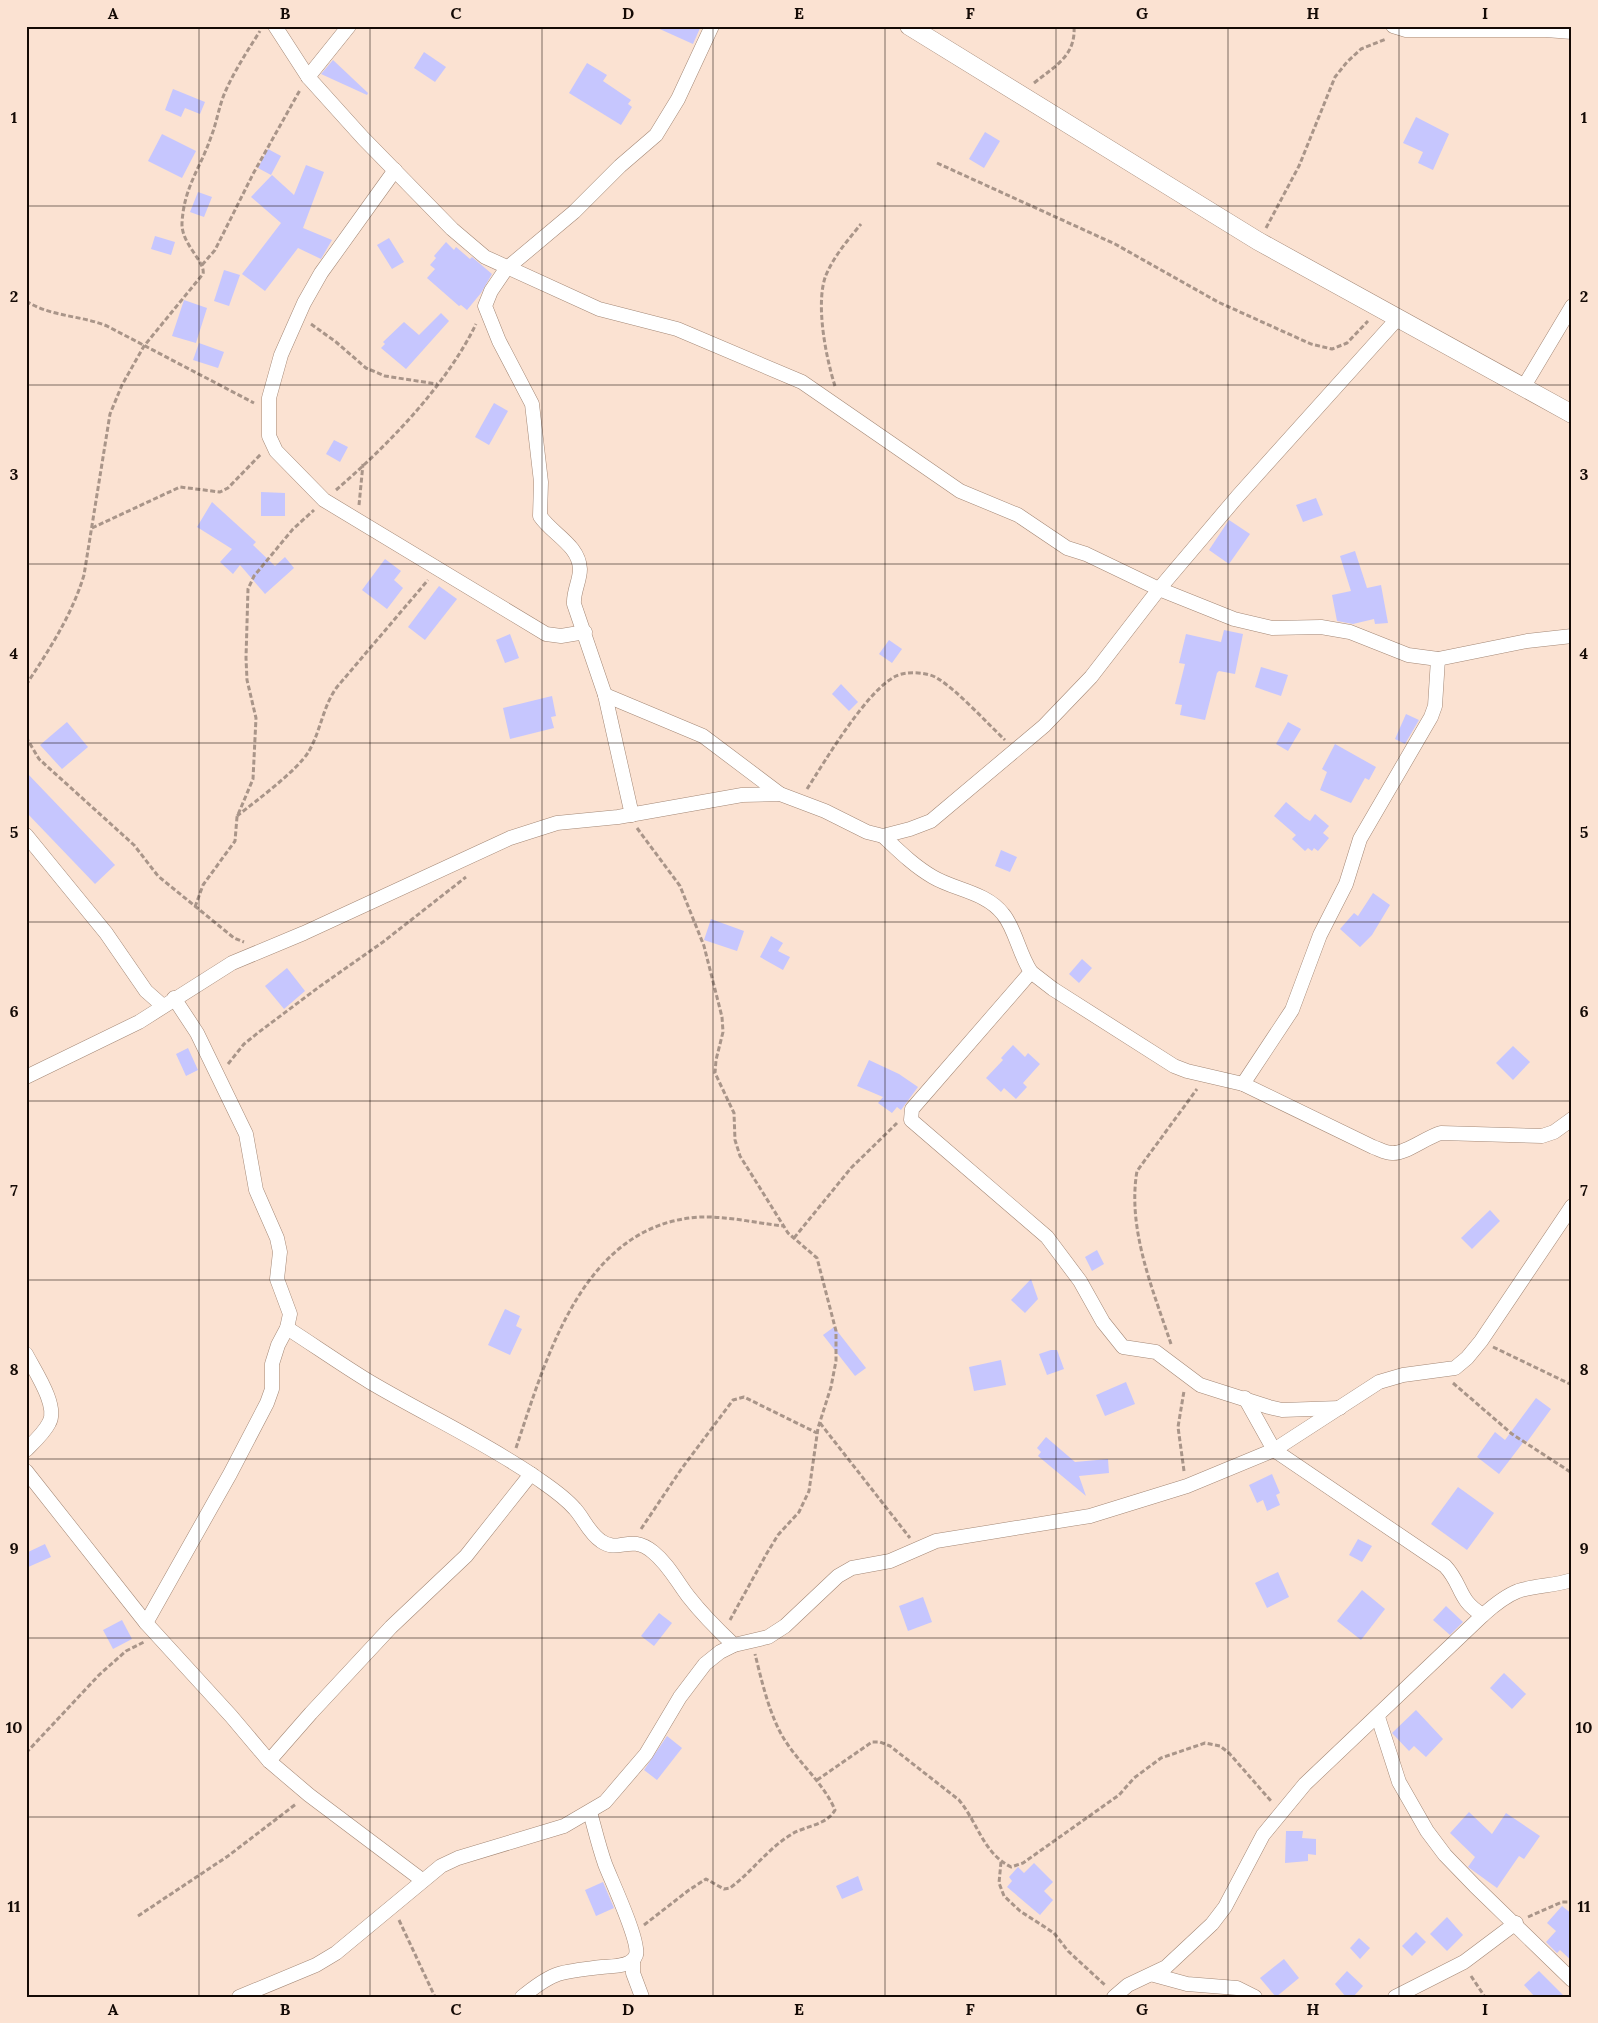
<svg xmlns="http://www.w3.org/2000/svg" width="1598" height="2023" viewBox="0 0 1598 2023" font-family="Lora,serif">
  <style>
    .building { fill: #c6c6fe }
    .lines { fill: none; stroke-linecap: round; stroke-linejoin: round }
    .minor-casing { stroke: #a38775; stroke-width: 15 }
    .tertiary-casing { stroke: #a38775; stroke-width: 19 }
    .path { stroke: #a99589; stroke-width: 3; stroke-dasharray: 5 2.5; stroke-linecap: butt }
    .minor { stroke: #fff; stroke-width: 14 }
    .tertiary { stroke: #fff; stroke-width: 18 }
    .grid { fill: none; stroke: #140a05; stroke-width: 1; stroke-opacity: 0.55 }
    .neatline { fill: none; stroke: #140a05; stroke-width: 2 }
    .grid-label { font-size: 16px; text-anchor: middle; font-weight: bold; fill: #140a05 }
  </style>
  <rect width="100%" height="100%" fill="#fbe2d2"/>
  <g class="building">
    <path d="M 653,26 L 701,26 L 693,44 Z"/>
    <path d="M 424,52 L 446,67 L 435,82 L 414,68 Z"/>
    <path d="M 333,60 L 368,93 L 367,95 L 321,74 Z"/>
    <path d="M 587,63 L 607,75 L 603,81 L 631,100 L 628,104 L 632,107 L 621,125 L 569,93 Z"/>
    <path d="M 173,89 L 205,102 L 200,114 L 185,108 L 181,117 L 165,110 Z"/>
    <path d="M 1416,117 L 1449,134 L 1433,170 L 1418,163 L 1423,152 L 1403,143 Z"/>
    <path d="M 985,132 L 1000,141 L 984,168 L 969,159 Z"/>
    <path d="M 162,134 L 196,151 L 182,178 L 148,161 Z"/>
    <path d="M 268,149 L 281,156 L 271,175 L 258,168 Z"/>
    <path d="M 306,165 L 324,172 L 303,228 L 332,240 L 321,259 L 298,248 L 265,291 L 242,274 L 281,223 L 251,197 L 272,175 L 294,195 Z"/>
    <path d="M 198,192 L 212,197 L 204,217 L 190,212 Z"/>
    <path d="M 155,236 L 175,242 L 171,255 L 151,249 Z"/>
    <path d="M 389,238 L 404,262 L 392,269 L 377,245 Z"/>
    <path d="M 446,242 L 454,250 L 456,247 L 470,259 L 472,257 L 492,274 L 481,293 L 467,310 L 461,305 L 459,306 L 427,278 L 435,269 L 430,265 L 436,258 L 434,256 Z"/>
    <path d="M 224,270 L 240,275 L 229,306 L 214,301 Z"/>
    <path d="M 184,300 L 207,308 L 196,343 L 172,336 Z"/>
    <path d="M 441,313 L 449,321 L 406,369 L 381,348 L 385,344 L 383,342 L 404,322 L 419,335 Z"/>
    <path d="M 199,343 L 224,352 L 218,368 L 193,360 Z"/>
    <path d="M 494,403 L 508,411 L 489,445 L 475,437 Z"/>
    <path d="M 334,440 L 348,447 L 340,462 L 326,454 Z"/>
    <path d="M 261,492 L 285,493 L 285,516 L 261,516 Z"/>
    <path d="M 1316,498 L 1323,515 L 1303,522 L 1296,505 Z"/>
    <path d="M 212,502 L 256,542 L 253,545 L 275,566 L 285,557 L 294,568 L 265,594 L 240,565 L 233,574 L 220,562 L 232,549 L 197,527 Z"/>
    <path d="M 1229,520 L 1250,534 L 1229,564 L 1209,550 Z"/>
    <path d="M 1355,551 L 1367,588 L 1381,585 L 1388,623 L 1375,624 L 1374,619 L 1353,624 L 1337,621 L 1332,595 L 1351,591 L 1340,556 Z"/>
    <path d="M 385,559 L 401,571 L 394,580 L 403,588 L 387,609 L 362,590 Z"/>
    <path d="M 439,586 L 457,599 L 425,640 L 408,627 Z"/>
    <path d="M 1224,630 L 1243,634 L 1235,674 L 1219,671 L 1217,673 L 1205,720 L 1180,715 L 1182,705 L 1175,704 L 1185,664 L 1179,663 L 1186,634 L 1221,642 Z"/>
    <path d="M 510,634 L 519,658 L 505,663 L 496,640 Z"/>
    <path d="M 889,640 L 902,649 L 892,663 L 879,654 Z"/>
    <path d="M 1261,667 L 1288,675 L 1281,696 L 1255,687 Z"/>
    <path d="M 841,684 L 858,702 L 849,711 L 832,694 Z"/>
    <path d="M 552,696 L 556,716 L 551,717 L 554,728 L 510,739 L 503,708 Z"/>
    <path d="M 1406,714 L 1419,720 L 1405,744 L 1395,739 Z"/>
    <path d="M 67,722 L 88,747 L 62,769 L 40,745 Z"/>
    <path d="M 1288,722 L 1301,729 L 1288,751 L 1276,744 Z"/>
    <path d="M 1335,744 L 1376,767 L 1369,780 L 1365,778 L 1351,803 L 1320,790 L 1327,772 L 1322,769 Z"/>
    <path d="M 26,772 L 115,865 L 95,884 L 26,812 Z"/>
    <path d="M 1286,802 L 1305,818 L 1310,821 L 1315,814 L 1329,826 L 1323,833 L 1329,838 L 1318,851 L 1314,848 L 1312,851 L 1308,848 L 1305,851 L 1292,839 L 1296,835 L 1274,816 Z"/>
    <path d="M 1001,850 L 1017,857 L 1010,872 L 995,866 Z"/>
    <path d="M 1373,893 L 1390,905 L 1372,935 L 1360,947 L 1340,929 L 1354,913 L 1358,916 Z"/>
    <path d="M 711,919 L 744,931 L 737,951 L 704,940 Z"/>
    <path d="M 771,936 L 783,943 L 778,951 L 790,957 L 783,970 L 760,957 Z"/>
    <path d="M 1082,959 L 1092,968 L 1079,983 L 1069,974 Z"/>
    <path d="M 287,968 L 305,991 L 284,1009 L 265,986 Z"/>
    <path d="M 1013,1045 L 1025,1057 L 1028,1053 L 1040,1064 L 1023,1083 L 1027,1087 L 1016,1099 L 1004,1088 L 1001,1092 L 986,1078 L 1003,1060 L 1001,1058 Z"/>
    <path d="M 1513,1046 L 1530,1062 L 1513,1080 L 1496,1063 Z"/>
    <path d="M 188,1048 L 198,1070 L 186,1076 L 176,1054 Z"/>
    <path d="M 869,1060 L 899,1074 L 918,1087 L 901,1110 L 897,1107 L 892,1113 L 878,1103 L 883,1097 L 857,1086 Z"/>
    <path d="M 1490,1210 L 1500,1221 L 1472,1249 L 1461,1238 Z"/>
    <path d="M 1097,1250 L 1104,1264 L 1092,1271 L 1085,1257 Z"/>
    <path d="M 1031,1279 L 1038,1299 L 1025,1313 L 1011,1300 Z"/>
    <path d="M 505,1309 L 520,1316 L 516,1326 L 522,1329 L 510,1355 L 488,1345 Z"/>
    <path d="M 834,1327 L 866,1368 L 855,1376 L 823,1335 Z"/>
    <path d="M 1051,1350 L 1057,1350 L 1064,1369 L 1047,1375 L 1039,1354 Z"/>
    <path d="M 1001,1360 L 1006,1385 L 974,1391 L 969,1367 Z"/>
    <path d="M 1126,1382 L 1135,1404 L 1105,1416 L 1096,1395 Z"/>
    <path d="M 1536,1398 L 1551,1409 L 1527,1442 L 1525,1440 L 1499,1474 L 1477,1457 L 1495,1432 L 1505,1440 Z"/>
    <path d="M 1046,1437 L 1075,1462 L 1108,1459 L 1109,1473 L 1079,1476 L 1086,1496 L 1038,1456 L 1041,1452 L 1037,1448 Z"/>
    <path d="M 1272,1474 L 1280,1493 L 1276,1495 L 1280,1505 L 1267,1511 L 1263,1500 L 1257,1503 L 1249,1485 Z"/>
    <path d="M 1458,1487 L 1494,1513 L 1467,1550 L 1431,1524 Z"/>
    <path d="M 1358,1539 L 1372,1546 L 1362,1562 L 1349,1555 Z"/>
    <path d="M 45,1544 L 51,1557 L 26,1568 L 26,1553 Z"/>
    <path d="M 1278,1572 L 1289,1597 L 1267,1608 L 1255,1583 Z"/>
    <path d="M 1362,1590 L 1385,1609 L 1361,1640 L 1337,1621 Z"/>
    <path d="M 923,1597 L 932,1622 L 908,1631 L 899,1606 Z"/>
    <path d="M 1446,1606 L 1463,1622 L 1450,1635 L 1433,1620 Z"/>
    <path d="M 659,1613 L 672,1623 L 654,1646 L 641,1636 Z"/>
    <path d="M 122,1620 L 132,1639 L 113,1649 L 103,1630 Z"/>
    <path d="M 1504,1673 L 1526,1694 L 1512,1709 L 1490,1688 Z"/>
    <path d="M 1416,1710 L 1443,1739 L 1426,1757 L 1414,1746 L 1409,1751 L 1392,1733 Z"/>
    <path d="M 667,1736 L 682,1748 L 657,1780 L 644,1770 Z"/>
    <path d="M 1469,1812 L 1492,1834 L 1506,1813 L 1540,1836 L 1524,1859 L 1519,1856 L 1497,1888 L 1468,1867 L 1475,1857 L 1450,1833 Z"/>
    <path d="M 1286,1831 L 1303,1831 L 1302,1838 L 1316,1839 L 1316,1855 L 1308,1854 L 1308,1861 L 1285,1863 Z"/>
    <path d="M 1034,1863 L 1053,1882 L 1044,1891 L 1053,1900 L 1040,1915 L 1007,1887 L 1012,1881 L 1009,1877 L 1018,1867 L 1024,1873 Z"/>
    <path d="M 858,1876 L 863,1890 L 842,1899 L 836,1886 Z"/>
    <path d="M 603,1882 L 614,1908 L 596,1916 L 585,1890 Z"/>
    <path d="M 1562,1906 L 1572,1914 L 1572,1961 L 1560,1950 L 1557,1953 L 1546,1942 L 1556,1931 L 1547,1923 Z"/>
    <path d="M 1447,1917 L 1463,1935 L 1447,1951 L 1430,1934 Z"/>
    <path d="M 1416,1932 L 1426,1942 L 1412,1956 L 1402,1946 Z"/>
    <path d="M 1359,1938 L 1370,1948 L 1360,1959 L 1350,1948 Z"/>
    <path d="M 1284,1959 L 1299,1978 L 1276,1997 L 1260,1978 Z"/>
    <path d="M 1347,1971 L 1363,1986 L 1353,1997 L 1346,1997 L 1335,1984 Z"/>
    <path d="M 1539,1971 L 1565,1997 L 1535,1997 L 1524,1985 Z"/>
  </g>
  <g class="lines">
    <g class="minor-casing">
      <g id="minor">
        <path d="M 275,26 L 308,77 L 363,138 L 452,229 L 485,257 L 599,309 L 677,329 L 802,382 L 960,491 L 1018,515 L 1067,548 L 1086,554 L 1159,589 L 1234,619 L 1272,628 L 1321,627 L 1350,632 L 1408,655 L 1438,659 L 1527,641 L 1572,636"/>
        <path d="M 1393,26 L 1406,30 L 1546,30 L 1572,32"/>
        <path d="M 308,77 L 349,26"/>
        <path d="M 395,170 L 321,273 L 304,303 L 281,355 L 269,398 L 269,436 L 276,451 L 324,500 L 546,634 L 561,636 L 585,632"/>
        <path d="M 1523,388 L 1572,306"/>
        <path d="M 605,695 L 703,736 L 780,794"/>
        <path d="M 632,815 L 605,695 L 574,604 C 573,592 580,581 580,569 C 579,545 552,534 540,516 L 541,482 L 532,404 L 499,341 L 485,306 L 491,291 L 506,269 L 574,212 L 620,166 L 656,135 L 678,99 L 712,26"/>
        <path d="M 26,835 L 106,933 L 146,991 L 163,1006"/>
        <path d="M 883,836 C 899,851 914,866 933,877 C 955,890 986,892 1003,914 C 1015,928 1019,954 1031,972 L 1053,989 L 1174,1066 L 1187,1071 L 1243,1084 L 1373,1147 C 1379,1149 1386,1153 1392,1153 C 1406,1154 1426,1137 1441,1133 L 1542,1136 L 1554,1132 L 1572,1119"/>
        <path d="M 1031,972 L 912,1109 L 911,1120 L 1047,1237 L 1080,1281 L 1103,1322 L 1123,1347 L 1156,1352 L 1200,1385 L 1269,1407 L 1282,1410 L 1340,1408"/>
        <path d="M 26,1077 L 139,1022 L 232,963 L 304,933 L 510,838 L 557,823 L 618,817 L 742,795 L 780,794 L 825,811 L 867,832 L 883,836 L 910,829 L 931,821 L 1044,726 L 1091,677 L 1159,589 L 1237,497 L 1398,318"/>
        <path d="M 1243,1084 L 1292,1010 L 1320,935 L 1346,884 L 1360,839 L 1431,717 L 1435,706 L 1438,659"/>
        <path d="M 287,1328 C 315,1346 342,1365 370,1382 C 424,1414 481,1440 534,1476 C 548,1486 563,1495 575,1509 C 584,1519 589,1533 601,1541 C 619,1554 630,1533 653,1552 C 668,1564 676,1580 688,1596 C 702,1614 718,1630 734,1645"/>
        <path d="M 26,1354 C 34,1370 59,1406 49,1423 C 44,1433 34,1442 26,1450"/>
        <path d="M 1245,1398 L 1274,1450 L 1445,1566 C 1463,1585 1457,1600 1483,1615"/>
        <path d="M 26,1471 L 146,1623 L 231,1716 L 269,1761 L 309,1795 L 422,1880"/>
        <path d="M 146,1623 L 230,1474 L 267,1403 L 272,1389 L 272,1364 L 278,1345 L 287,1328 L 290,1314 L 277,1279 L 280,1252 L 277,1238 L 256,1190 L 246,1134 L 197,1033 L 174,998"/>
        <path d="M 1378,1717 L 1399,1782 L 1427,1831 L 1445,1855 L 1475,1886 L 1572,1980"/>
        <path d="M 269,1761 L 311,1713 L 391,1627 L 466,1556 L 531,1474"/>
        <path d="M 633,1960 L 633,1973 L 642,1997"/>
        <path d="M 1154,1975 L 1187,1984 L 1237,1988 L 1255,1997"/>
        <path d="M 239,1997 L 316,1965 L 336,1953 L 441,1866 L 458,1858 L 564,1826 L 605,1802 L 646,1754 L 680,1697 L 705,1664 L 720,1652 L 734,1645 L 768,1637 L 785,1626 L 838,1576 L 852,1568 L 890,1561 L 936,1541 L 1090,1516 L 1187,1486 L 1274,1450 L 1379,1382 L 1403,1375 L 1455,1368 L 1467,1358 L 1481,1341 L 1572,1206"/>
        <path d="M 522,1997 C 555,1970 561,1972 602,1967 C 613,1966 632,1967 636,1955 C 640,1941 611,1880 605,1864 C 599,1847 595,1830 590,1812"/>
        <path d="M 1114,1997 L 1128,1985 L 1166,1967 L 1212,1924 L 1225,1907 L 1263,1835 L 1305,1784 L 1483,1615 C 1493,1606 1505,1596 1518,1591 C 1536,1585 1554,1586 1572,1580"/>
        <path d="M 1395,1997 L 1464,1962 L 1516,1923"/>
      </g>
    </g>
    <g class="tertiary-casing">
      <path id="tertiary" d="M 909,26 L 1258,241 L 1572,414"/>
    </g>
    <g class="path">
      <path d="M 1034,83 C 1055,66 1076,56 1074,26"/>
      <path d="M 937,163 L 1115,244 L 1218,302 L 1311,344 L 1332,349 L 1347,343 L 1368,321"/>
      <path d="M 1266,228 L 1299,166 L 1335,77 L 1347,62 L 1361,49 L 1386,39"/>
      <path d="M 202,265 L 215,250 L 253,174 L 300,90"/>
      <path d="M 26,301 C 51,317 80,315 107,326 L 254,403"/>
      <path d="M 311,324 L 336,342 L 366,368 L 385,376 L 437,384"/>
      <path d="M 835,386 C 826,358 815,303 826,275 C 834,256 848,240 861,224"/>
      <path d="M 336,490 C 387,446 446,386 476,324"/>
      <path d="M 359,505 L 363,464"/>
      <path d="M 92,528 L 180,487 L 220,492 L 228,488 L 261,454"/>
      <path d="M 26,685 C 49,650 72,615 84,575 L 110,414 L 122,385 L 144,346 L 203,274 C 206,262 181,244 182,223 C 184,187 200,169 211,137 C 217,122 219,105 226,90 C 235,70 248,50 260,31"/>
      <path d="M 26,737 L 39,759 L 134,845 L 158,876 L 234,938 L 244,942"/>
      <path d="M 807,789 C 825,761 867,690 896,676 C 906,671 927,672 937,678 C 958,691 986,722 1005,740"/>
      <path d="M 237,816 C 256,801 298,770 309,751 C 321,730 323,706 337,687 L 428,580"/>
      <path d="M 637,828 L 680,886 L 704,946 L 722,1017 L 723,1032 L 716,1060 L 715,1073 L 734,1113 L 735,1140 L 740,1156 L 788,1233 L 817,1258 L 836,1331 L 836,1361 L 831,1387 L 818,1428 L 809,1491 L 799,1512 L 778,1535 L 767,1553 L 730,1620"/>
      <path d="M 195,907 L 203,885 L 235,841 L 237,817 L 253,779 L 256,718 L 247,680 L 246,658 L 248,589 L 254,576 L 293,529 L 314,510"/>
      <path d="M 228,1064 L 244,1044 L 259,1032 L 319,987 L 383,942 L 466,877"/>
      <path d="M 794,1238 L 851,1168 L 897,1123"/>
      <path d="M 1171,1344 C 1153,1290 1127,1229 1137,1171 L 1197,1089"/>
      <path d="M 1493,1347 L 1572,1385"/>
      <path d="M 1453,1383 L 1512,1434 L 1572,1473"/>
      <path d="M 820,1423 L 910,1538"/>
      <path d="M 516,1448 C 547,1356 583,1224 700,1217 C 727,1216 756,1223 783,1226"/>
      <path d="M 1184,1471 L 1178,1427 L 1184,1391"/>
      <path d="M 641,1529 L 682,1468 L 733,1400 L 744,1397 L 817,1433"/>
      <path d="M 26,1753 L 99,1675 L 126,1651 L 144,1642"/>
      <path d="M 817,1780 L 872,1742 L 880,1742 L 890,1746 L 959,1800 C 978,1823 983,1853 1011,1867 L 1023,1863 L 1119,1795 L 1134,1778 L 1161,1758 L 1205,1743 L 1220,1746 L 1229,1753 L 1271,1801"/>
      <path d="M 1001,1862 L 999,1883 L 1004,1896 L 1020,1911 L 1054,1933 L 1068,1951 L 1106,1986"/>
      <path d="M 138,1916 L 228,1856 L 296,1804"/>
      <path d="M 1528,1917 L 1562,1902 L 1572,1902"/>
      <path d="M 399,1920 L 435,1997"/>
      <path d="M 644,1925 L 689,1890 L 706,1879 L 724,1889 L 730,1888 C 752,1872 767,1849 792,1834 C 805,1826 827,1825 835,1810 C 824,1784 801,1765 786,1742 C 770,1718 762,1682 755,1654"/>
      <path d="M 1471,1976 L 1485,1997"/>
    </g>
    <use href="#minor" class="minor"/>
    <use href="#tertiary" class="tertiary"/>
  </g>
  <path class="grid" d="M 199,26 L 199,1997M 370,26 L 370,1997M 542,26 L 542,1997M 713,26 L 713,1997M 885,26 L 885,1997M 1056,26 L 1056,1997M 1228,26 L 1228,1997M 1399,26 L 1399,1997M 26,206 L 1572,206M 26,385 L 1572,385M 26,564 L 1572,564M 26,743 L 1572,743M 26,922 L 1572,922M 26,1101 L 1572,1101M 26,1280 L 1572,1280M 26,1459 L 1572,1459M 26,1638 L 1572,1638M 26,1817 L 1572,1817"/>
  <rect width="1598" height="2023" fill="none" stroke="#fbe2d2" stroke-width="55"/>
  <rect x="28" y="28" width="1542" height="1968" class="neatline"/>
  <g class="grid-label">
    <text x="113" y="19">A</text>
    <text x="285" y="19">B</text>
    <text x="456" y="19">C</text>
    <text x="628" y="19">D</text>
    <text x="799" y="19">E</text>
    <text x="970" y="19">F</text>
    <text x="1142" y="19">G</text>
    <text x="1313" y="19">H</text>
    <text x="1485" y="19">I</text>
    <text x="14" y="123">1</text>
    <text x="1584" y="123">1</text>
    <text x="14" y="302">2</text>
    <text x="1584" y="302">2</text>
    <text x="14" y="480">3</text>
    <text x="1584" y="480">3</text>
    <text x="14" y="659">4</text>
    <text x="1584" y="659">4</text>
    <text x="14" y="838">5</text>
    <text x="1584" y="838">5</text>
    <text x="14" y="1017">6</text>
    <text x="1584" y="1017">6</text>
    <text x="14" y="1196">7</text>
    <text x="1584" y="1196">7</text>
    <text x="14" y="1375">8</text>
    <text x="1584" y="1375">8</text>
    <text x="14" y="1554">9</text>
    <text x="1584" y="1554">9</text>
    <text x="14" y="1733">10</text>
    <text x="1584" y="1733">10</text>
    <text x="14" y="1912">11</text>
    <text x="1584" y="1912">11</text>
    <text x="113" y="2015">A</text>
    <text x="285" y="2015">B</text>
    <text x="456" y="2015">C</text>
    <text x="628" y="2015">D</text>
    <text x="799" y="2015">E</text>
    <text x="970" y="2015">F</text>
    <text x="1142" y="2015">G</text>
    <text x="1313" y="2015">H</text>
    <text x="1485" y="2015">I</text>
  </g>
</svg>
